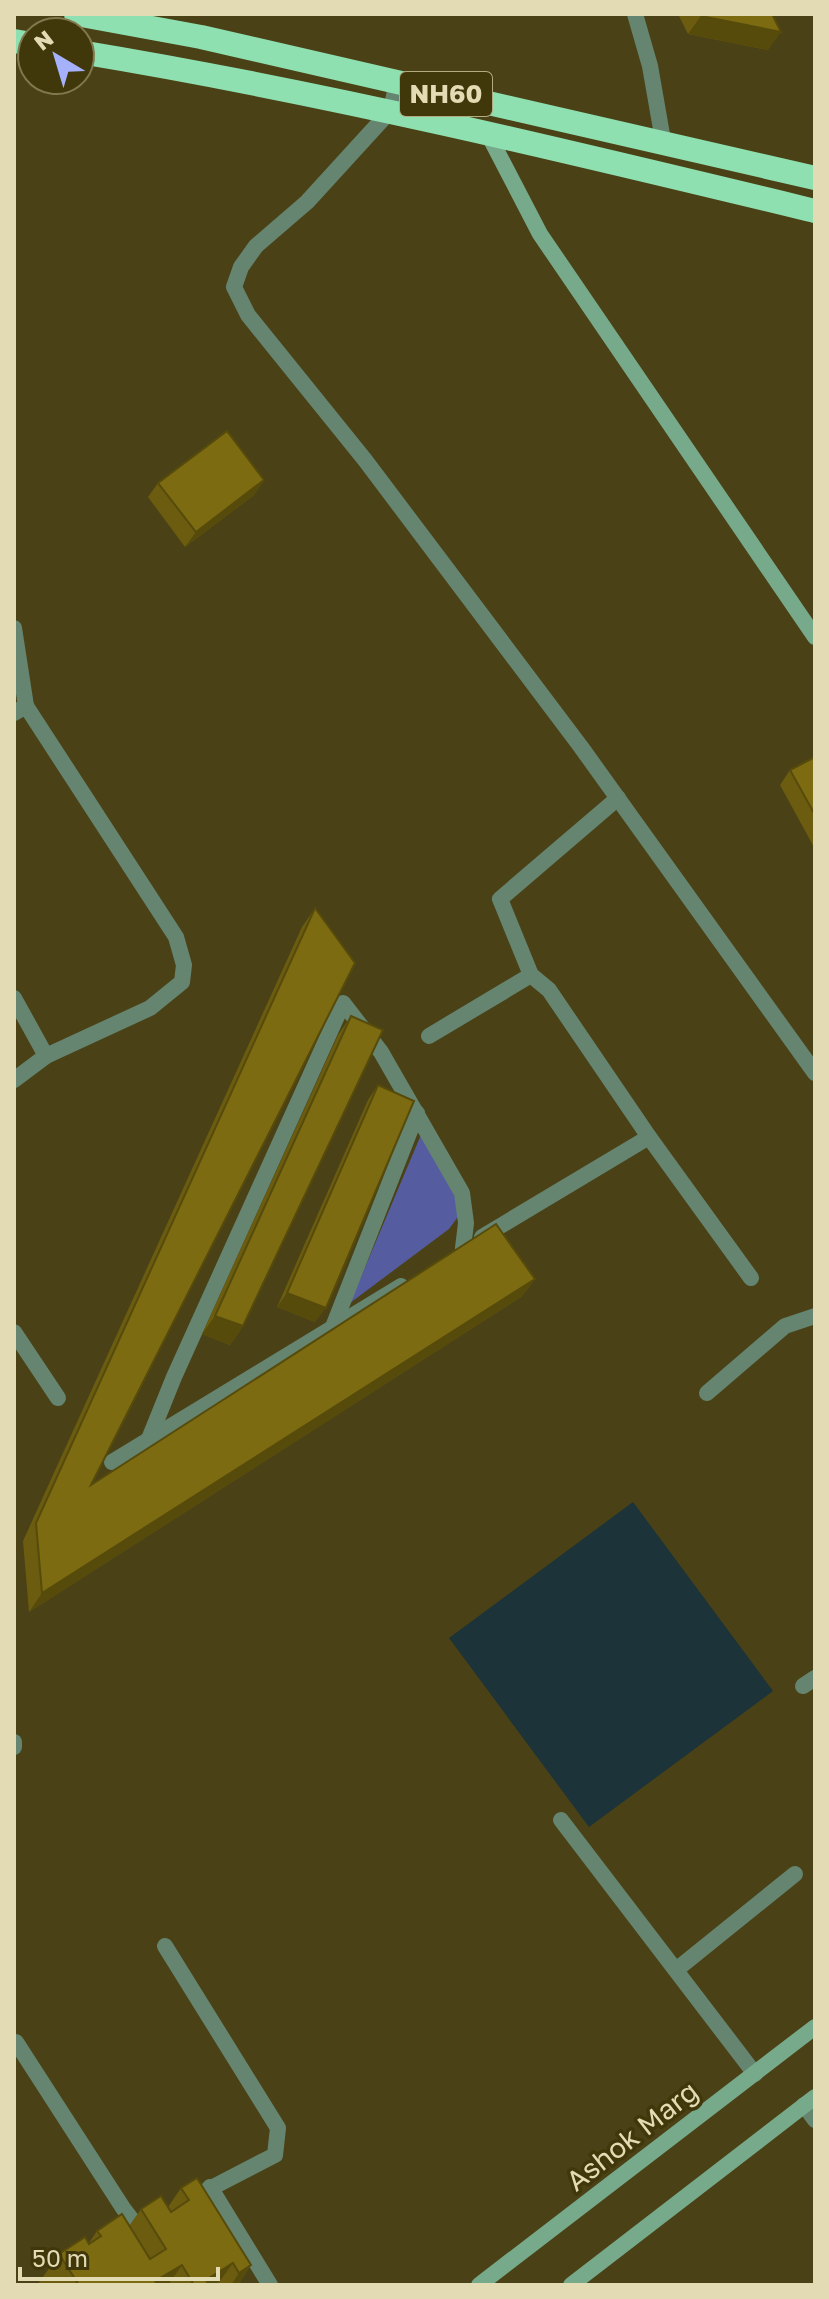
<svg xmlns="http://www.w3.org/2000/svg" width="829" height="2299" viewBox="0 0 829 2299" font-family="'Golos Text',sans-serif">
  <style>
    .green { fill: #555c9f }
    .water { fill: #1b3339 }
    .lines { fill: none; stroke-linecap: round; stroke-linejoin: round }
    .street { stroke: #658571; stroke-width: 16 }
    .secondary { stroke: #77aa8b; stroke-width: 16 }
    .highway { stroke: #8fe0b1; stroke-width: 24 }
    .wall { fill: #6b5c0f }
    .shaded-wall { fill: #574b0c }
    .building { fill: #7c6b11; stroke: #574b0c; stroke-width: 2 }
    .labels { text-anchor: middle; stroke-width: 7; stroke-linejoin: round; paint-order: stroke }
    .shield { fill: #40370a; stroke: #b2aa81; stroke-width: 2 }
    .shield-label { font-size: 26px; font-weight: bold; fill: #e3dbb4 }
    .street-label { font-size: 28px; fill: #e3dbb4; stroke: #40370a }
  </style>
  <rect width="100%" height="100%" fill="#4a4216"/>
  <path class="green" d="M 423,1130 L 460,1207 L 460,1214 L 449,1229 L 350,1303 Z"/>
  <path class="water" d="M 633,1502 L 773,1691 L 589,1827 L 449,1638 Z"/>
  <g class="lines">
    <g class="street">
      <path d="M 635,14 L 650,66 L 664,146"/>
      <path d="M 397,82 L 391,110 L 307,202 L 256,246 L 241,267 L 234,287 L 248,315 L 365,460 L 581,747 L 815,1073"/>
      <path d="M 14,628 L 26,706 L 14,713"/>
      <path d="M 618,798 L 500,899 L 531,975 L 549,990 L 649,1137 L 751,1278"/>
      <path d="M 14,998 L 46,1056"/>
      <path d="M 429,1036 L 531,975"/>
      <path d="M 14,1080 L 46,1056 L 150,1008 L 182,982 L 184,965 L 176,937 L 26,706"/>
      <path d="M 482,1237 L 649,1137"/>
      <path d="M 333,1327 L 417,1113"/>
      <path d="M 14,1332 L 58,1398"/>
      <path d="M 707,1393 L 785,1326 L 815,1316"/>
      <path d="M 149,1439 L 174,1377 L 343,1003 L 381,1052 L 462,1193 L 466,1223 L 463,1248"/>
      <path d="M 112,1462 L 401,1286"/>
      <path d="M 803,1686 L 815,1678"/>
      <path d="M 14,1742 L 14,1747"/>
      <path d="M 561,1820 L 755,2074"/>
      <path d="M 165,1946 L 278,2128 L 275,2155 L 188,2200"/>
      <path d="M 676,1970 L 795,1874"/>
      <path d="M 16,2042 L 123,2208 L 136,2225 L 151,2222"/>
      <path d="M 804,2105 L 815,2120"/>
      <path d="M 210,2187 L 270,2285"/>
    </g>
    <g class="secondary">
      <path d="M 487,132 L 540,234 L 815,637"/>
      <path d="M 479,2285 L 815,2027"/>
      <path d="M 571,2285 L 815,2097"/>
    </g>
    <g class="highway">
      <path d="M 76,14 L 201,37 L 815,178"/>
      <path d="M 14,41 L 32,44"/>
      <path d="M 80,52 C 328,93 571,152 815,211"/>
    </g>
  </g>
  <g class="wall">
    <path d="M 678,14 L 772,14 L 768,50 L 688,34 Z"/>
    <path d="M 264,480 L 254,495 L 185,547 L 148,497 L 158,483 Z"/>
    <path d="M 815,757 L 815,849 L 780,785 L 790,770 Z"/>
    <path d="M 315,908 L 91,1485 L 535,1279 L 521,1297 L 29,1612 L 23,1541 L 302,927 Z"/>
    <path d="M 351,1016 L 243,1326 L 230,1345 L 202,1334 L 338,1035 Z"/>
    <path d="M 378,1085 L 315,1322 L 277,1307 L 368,1100 Z"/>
    <path d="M 181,2188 L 251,2265 L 238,2285 L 39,2285 L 38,2284 L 59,2254 L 89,2243 L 97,2231 L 129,2226 L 141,2209 L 168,2207 Z"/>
  </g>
  <g class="shaded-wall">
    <path d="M 701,16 L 781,32 L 768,50 L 688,34 Z"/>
    <path d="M 264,480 L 254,495 L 185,547 L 196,532 Z"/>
    <path d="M 535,1279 L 521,1297 L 29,1612 L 42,1593 Z"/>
    <path d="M 287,1293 L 326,1308 L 315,1322 L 277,1307 Z"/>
    <path d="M 215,1316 L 243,1326 L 230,1345 L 202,1334 Z"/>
    <path d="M 233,2263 L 217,2285 L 202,2285 L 206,2280 Z"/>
    <path d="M 182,2265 L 168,2285 L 153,2285 L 155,2281 Z"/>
    <path d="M 251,2265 L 238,2285 L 231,2285 L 239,2273 Z"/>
  </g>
  <g class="building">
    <path d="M 700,14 L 772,14 L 781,32 L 701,16 Z"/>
    <path d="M 227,431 L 264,480 L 196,532 L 158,483 Z"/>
    <path d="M 815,757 L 815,815 L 790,770 Z"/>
    <path d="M 315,908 L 355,963 L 91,1485 L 496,1224 L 535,1279 L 42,1593 L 36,1523 Z"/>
    <path d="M 351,1016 L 383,1030 L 243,1326 L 215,1316 Z"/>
    <path d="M 378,1085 L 414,1101 L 326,1308 L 287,1293 Z"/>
    <path d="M 197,2178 L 251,2265 L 239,2273 L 233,2263 L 206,2280 L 209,2285 L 194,2285 L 182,2265 L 155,2281 L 158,2285 L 79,2285 L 59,2254 L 85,2237 L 89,2244 L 101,2236 L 97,2231 L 122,2214 L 150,2259 L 166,2249 L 141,2209 L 161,2196 L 171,2212 L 189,2200 L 181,2188 Z"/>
  </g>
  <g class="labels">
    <rect class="shield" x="400" y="72" width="92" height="44" rx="6"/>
    <g class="shield-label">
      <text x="446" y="103">NH60</text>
    </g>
    <g class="street-label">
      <text transform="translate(632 2136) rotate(-38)" y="10">Ashok Marg</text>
    </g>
  </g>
  <rect width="829" height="2299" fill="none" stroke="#e3dbb4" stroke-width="32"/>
  <g transform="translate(56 56) rotate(322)"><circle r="38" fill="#40370a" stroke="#81794e" stroke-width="2"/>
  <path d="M0-6L14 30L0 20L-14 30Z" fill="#a6b1fc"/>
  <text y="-12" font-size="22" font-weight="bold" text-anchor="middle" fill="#e3dbb4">N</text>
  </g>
  <path d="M20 2267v12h198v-12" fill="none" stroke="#e3dbb4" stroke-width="4"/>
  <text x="32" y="2267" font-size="24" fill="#e3dbb4" stroke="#40370a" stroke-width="6" paint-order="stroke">50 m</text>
</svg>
